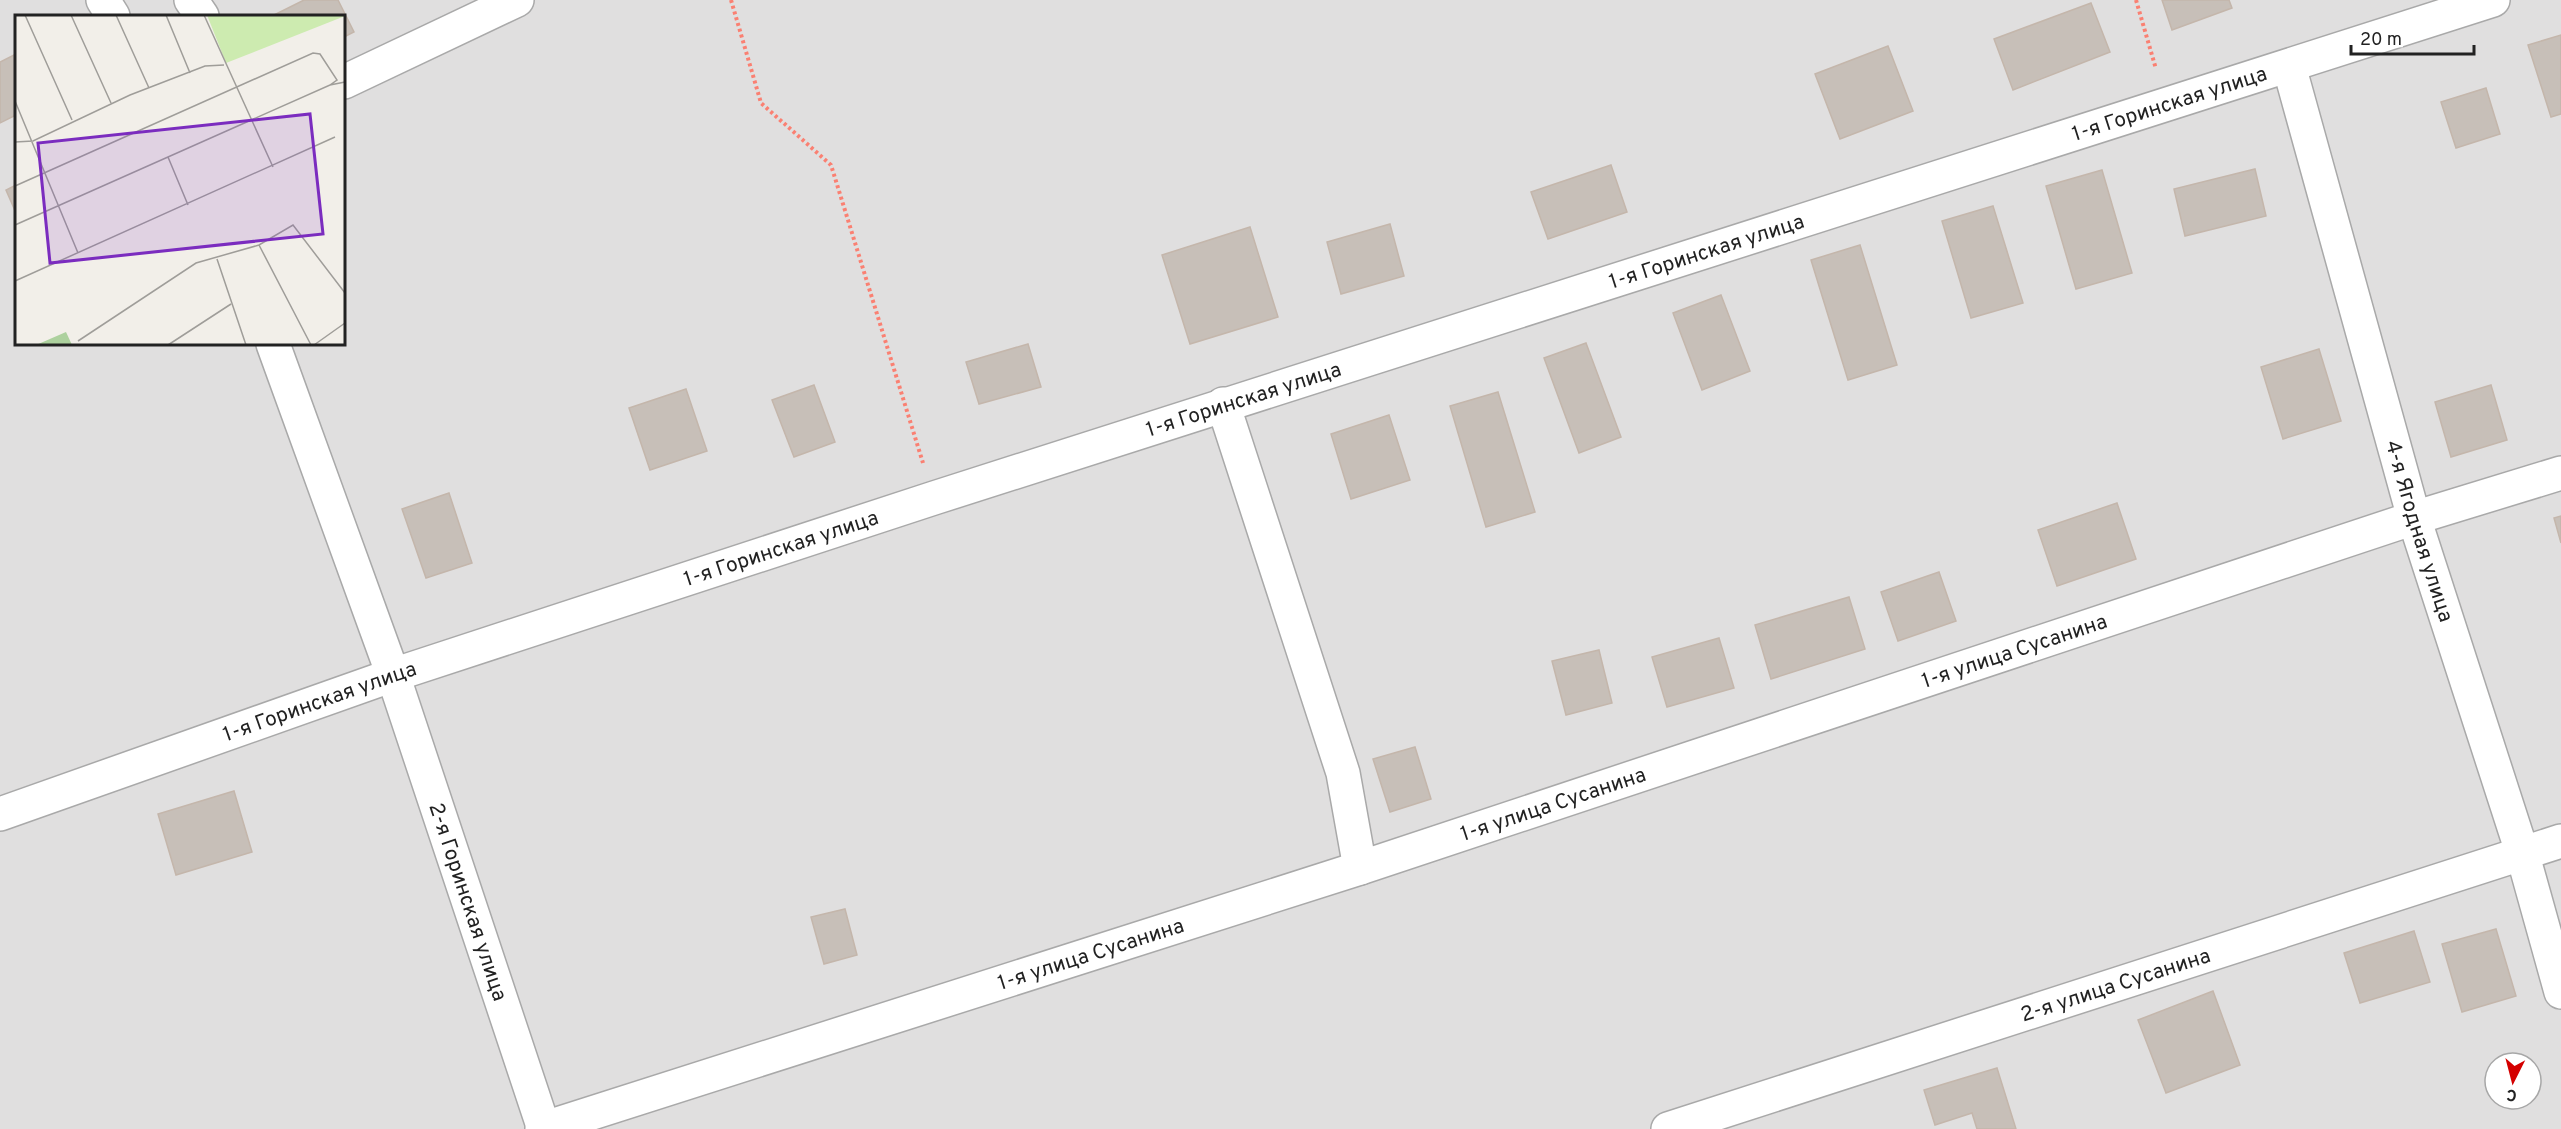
<svg xmlns="http://www.w3.org/2000/svg" width="2561" height="1129" viewBox="0 0 2561 1129" font-family="Overpass,sans-serif">
  <style>
    .residential { fill: #e0dfdf; fill-rule: evenodd }
    .building { fill: #c7bfb8; stroke: #c4b6ab; stroke-width: 1.5 }
    .lines { fill: none; stroke-linecap: round; stroke-linejoin: round }
    .minor-casing { stroke: #a9a9a9; stroke-width: 36 }
    .path { stroke: #fa8072; stroke-width: 4; stroke-dasharray: 3 3; stroke-linecap: butt }
    .minor { stroke: #fff; stroke-width: 33 }
    .labels { text-anchor: middle; stroke-width: 5; stroke-linejoin: round; paint-order: stroke }
    .street-label { font-size: 21px; fill: #222; stroke: #fff }
    .inset-road { fill: none; stroke: #9f9d99; stroke-width: 1.5 }
    .view { fill: #7b2cbf; fill-opacity: 0.15; stroke: #7b2cbf; stroke-width: 3 }
    .inset-edge { fill: none; stroke: #222; stroke-width: 3 }
  </style>
  <rect width="100%" height="100%" fill="#f2efe9"/>
  <path class="residential" d="M 0,0 L 2561,0 L 2561,1129 L 0,1129 ZM 16,16 L 344,16 L 344,344 L 16,344 ZM 2495,1063 L 2531,1063 L 2531,1099 L 2495,1099 Z"/>
  <g class="building">
    <path d="M 304,0 L 338,0 L 354,32 L 344,37 L 344,16 L 272,16 Z"/>
    <path d="M 2162,0 L 2229,0 L 2232,8 L 2172,30 Z"/>
    <path d="M 2091,3 L 2110,52 L 2013,90 L 1994,39 Z"/>
    <path d="M 2561,35 L 2561,114 L 2551,117 L 2528,45 Z"/>
    <path d="M 1888,46 L 1913,111 L 1840,139 L 1815,74 Z"/>
    <path d="M 16,54 L 16,115 L 0,123 L 0,62 Z"/>
    <path d="M 2486,88 L 2500,134 L 2456,148 L 2441,102 Z"/>
    <path d="M 1611,165 L 1627,212 L 1548,239 L 1531,192 Z"/>
    <path d="M 2255,169 L 2266,216 L 2185,236 L 2174,189 Z"/>
    <path d="M 2102,170 L 2132,273 L 2076,289 L 2046,186 Z"/>
    <path d="M 16,185 L 16,213 L 6,190 Z"/>
    <path d="M 1993,206 L 2023,303 L 1971,318 L 1942,221 Z"/>
    <path d="M 1390,224 L 1404,276 L 1341,294 L 1327,242 Z"/>
    <path d="M 1250,227 L 1278,317 L 1190,344 L 1162,255 Z"/>
    <path d="M 1860,245 L 1897,365 L 1848,380 L 1811,260 Z"/>
    <path d="M 1721,295 L 1750,371 L 1702,390 L 1673,313 Z"/>
    <path d="M 1586,343 L 1621,437 L 1579,453 L 1544,358 Z"/>
    <path d="M 1028,344 L 1041,387 L 979,404 L 966,362 Z"/>
    <path d="M 2319,349 L 2341,421 L 2283,439 L 2261,367 Z"/>
    <path d="M 814,385 L 835,442 L 794,457 L 772,400 Z"/>
    <path d="M 2491,385 L 2507,440 L 2451,457 L 2435,402 Z"/>
    <path d="M 686,389 L 707,451 L 650,470 L 629,408 Z"/>
    <path d="M 1498,392 L 1535,512 L 1486,527 L 1450,406 Z"/>
    <path d="M 1389,415 L 1410,480 L 1351,499 L 1331,434 Z"/>
    <path d="M 449,493 L 472,563 L 426,578 L 402,509 Z"/>
    <path d="M 2117,503 L 2136,559 L 2057,586 L 2038,530 Z"/>
    <path d="M 2561,516 L 2561,543 L 2554,518 Z"/>
    <path d="M 1939,572 L 1956,621 L 1898,641 L 1881,592 Z"/>
    <path d="M 1849,597 L 1865,649 L 1771,679 L 1755,625 Z"/>
    <path d="M 1719,638 L 1734,688 L 1667,707 L 1652,657 Z"/>
    <path d="M 1599,650 L 1612,703 L 1566,715 L 1552,661 Z"/>
    <path d="M 1415,747 L 1431,799 L 1390,812 L 1373,759 Z"/>
    <path d="M 234,791 L 252,852 L 176,875 L 158,814 Z"/>
    <path d="M 845,909 L 857,955 L 824,964 L 811,917 Z"/>
    <path d="M 2496,929 L 2516,996 L 2462,1012 L 2442,944 Z"/>
    <path d="M 2414,931 L 2430,982 L 2360,1003 L 2344,953 Z"/>
    <path d="M 2213,991 L 2240,1065 L 2166,1093 L 2138,1020 Z"/>
    <path d="M 1997,1068 L 2016,1129 L 1977,1129 L 1972,1113 L 1935,1125 L 1924,1090 Z"/>
  </g>
  <g class="lines">
    <g class="minor-casing">
      <g id="minor">
        <path d="M 103,0 L 113,16"/>
        <path d="M 191,0 L 202,16"/>
        <path id="s1" d="M 2289,66 L 2414,518 L 2522,852 L 2561,992"/>
        <path d="M 344,82 L 517,0"/>
        <path id="s2" d="M 273,344 L 393,675 L 544,1129"/>
        <path d="M 1223,404 L 1343,773 L 1360,868"/>
        <path id="s3" d="M 0,814 L 393,675 L 934,498 L 2493,0"/>
        <path id="s4" d="M 542,1129 L 1360,868 L 2414,518 L 2561,473"/>
        <path id="s5" d="M 1668,1129 L 2561,841"/>
      </g>
    </g>
    <g class="path">
      <path d="M 731,0 L 761,103 L 831,165 L 923,463"/>
      <path d="M 2136,0 L 2156,69"/>
    </g>
    <use href="#minor" class="minor"/>
  </g>
  <g class="labels">
    <g class="street-label">
      <text dy="7" stroke="none"><textPath href="#s3" startOffset="2283">1-я Горинская улица</textPath></text>
      <text dy="7" stroke="none"><textPath href="#s3" startOffset="1797">1-я Горинская улица</textPath></text>
      <text dy="7" stroke="none"><textPath href="#s3" startOffset="1311">1-я Горинская улица</textPath></text>
      <text dy="7" stroke="none"><textPath href="#s1" startOffset="483">4-я Ягодная улица</textPath></text>
      <text dy="7" stroke="none"><textPath href="#s3" startOffset="825">1-я Горинская улица</textPath></text>
      <text dy="7" stroke="none"><textPath href="#s4" startOffset="1548">1-я улица Сусанина</textPath></text>
      <text dy="7" stroke="none"><textPath href="#s3" startOffset="339">1-я Горинская улица</textPath></text>
      <text dy="7" stroke="none"><textPath href="#s4" startOffset="1062">1-я улица Сусанина</textPath></text>
      <text dy="7" stroke="none"><textPath href="#s2" startOffset="591">2-я Горинская улица</textPath></text>
      <text dy="7" stroke="none"><textPath href="#s4" startOffset="576">1-я улица Сусанина</textPath></text>
      <text dy="7" stroke="none"><textPath href="#s5" startOffset="470">2-я улица Сусанина</textPath></text>
    </g>
  </g>
  <g transform="translate(15 15)">
    <rect width="330" height="330" fill="#f2efe9"/>
    <path d="M 192,0 L 330,0 L 330,1 L 211,48 Z" fill="#cdebb0"/>
    <path d="M 51,317 L 57,330 L 21,330 Z" fill="#add19e"/>
    <path class="inset-road" d="M 10,0 L 57,105M 56,0 L 96,88M 101,0 L 134,73M 151,0 L 175,58M 189,0 L 258,152M 0,86 L 63,238M 0,127 L 18,126 L 115,80 L 190,51 L 209,50M 153,142 L 173,190M 0,171 L 298,38 L 305,39 L 322,65 L 315,70M 0,210 L 315,70 L 330,67M 244,230 L 296,330M 202,244 L 231,330M 0,266 L 320,122M 63,326 L 181,248 L 244,230 L 278,210 L 330,278M 153,330 L 216,289M 299,330 L 330,308"/>
    <path class="view" d="M 295,99 L 308,219 L 35,248 L 23,128 Z"/>
    <rect width="330" height="330" class="inset-edge"/>
  </g>
  <g transform="translate(2513 1081) rotate(186)"><circle r="28" fill="#ffffff" stroke="#a7a7a7" stroke-width="1.5"/>
  <path d="M0-4.5L10 22L0 15L-10 22Z" fill="#d40000"/>
  <text y="-9" font-size="16" font-weight="bold" text-anchor="middle" fill="#222222">С</text>
  </g>
  <path d="M2351 45v9h123v-9" fill="none" stroke="#222222" stroke-width="3"/>
  <text x="2360" y="45" font-size="18" fill="#222222" stroke="#ffffff" stroke-width="4.5" paint-order="stroke">20 m</text>
</svg>
